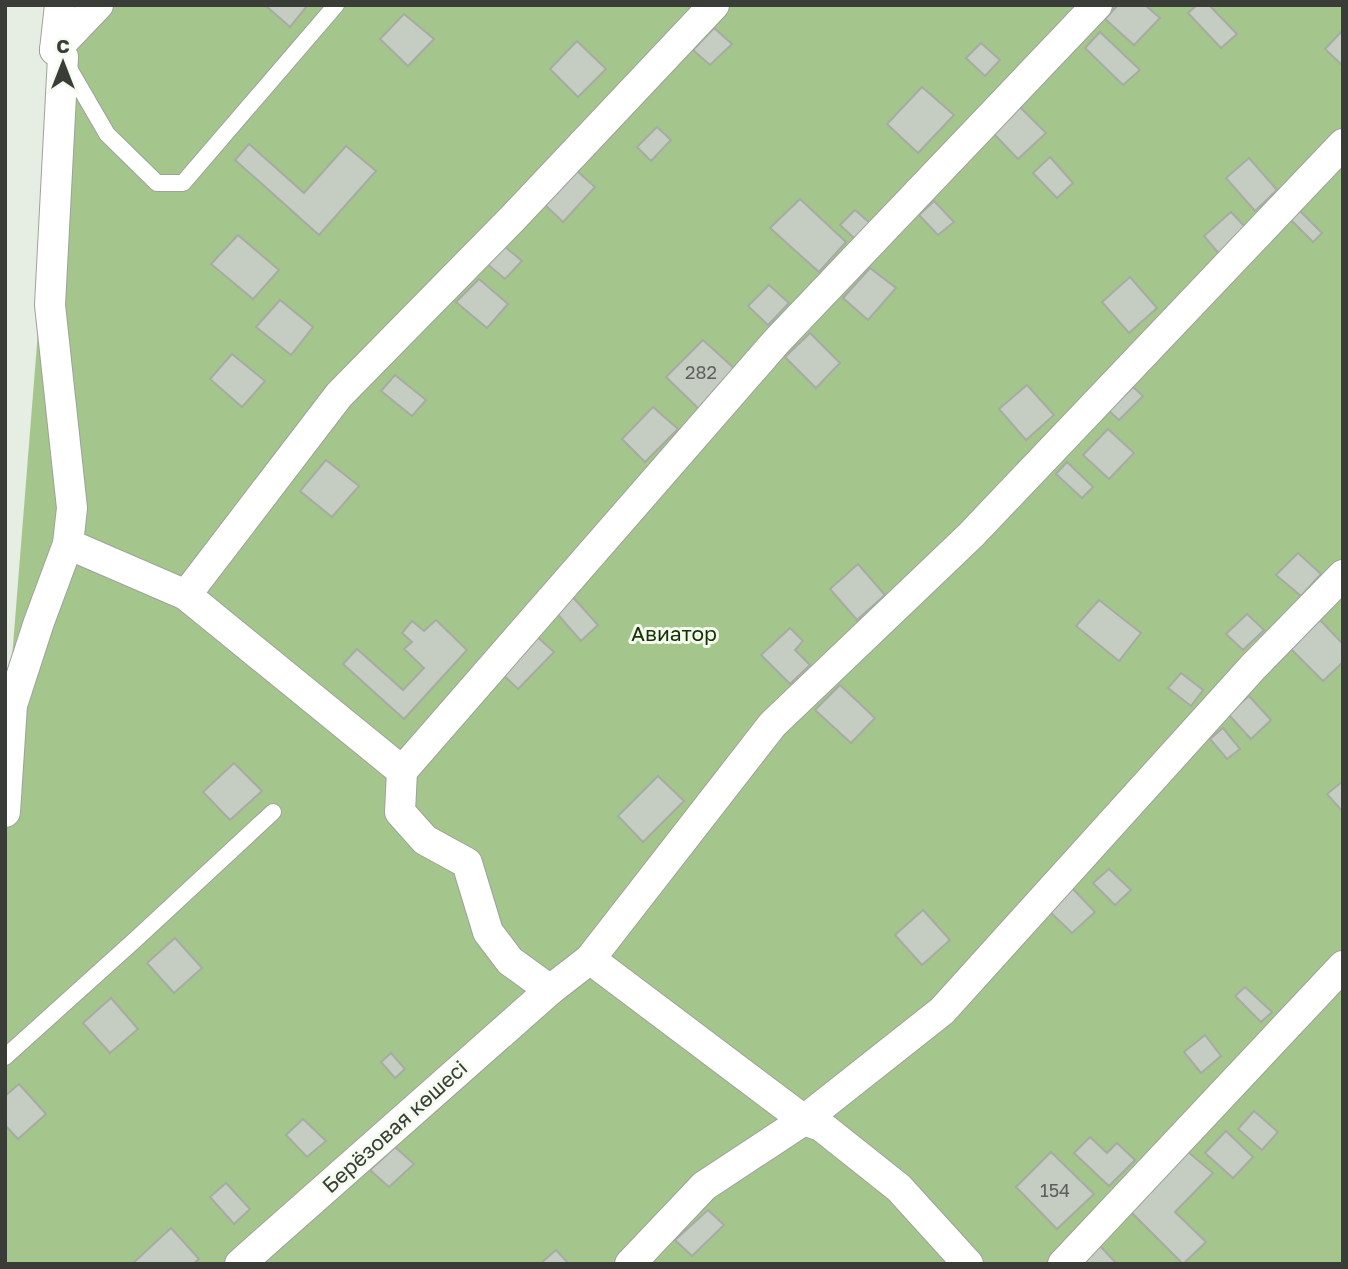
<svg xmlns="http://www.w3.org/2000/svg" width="1348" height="1269" viewBox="0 0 1348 1269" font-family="'Golos Text',sans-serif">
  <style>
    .green { fill: #a4c58c }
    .building { fill: #c5ccc1; stroke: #a5aca1; stroke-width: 2 }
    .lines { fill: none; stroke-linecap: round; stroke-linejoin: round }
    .service-casing { stroke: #9da399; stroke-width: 18 }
    .minor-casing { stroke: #9da399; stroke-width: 32 }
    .service { stroke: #fff; stroke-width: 16 }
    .minor { stroke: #fff; stroke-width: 30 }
    .labels { text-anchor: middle; stroke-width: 6; stroke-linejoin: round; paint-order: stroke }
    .number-label { font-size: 18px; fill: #5d605a }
    .park-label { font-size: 21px; fill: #183100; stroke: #f4fbef }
    .street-label { font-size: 21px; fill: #3a3c38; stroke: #f4fbef }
  </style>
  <rect width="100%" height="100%" fill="#e6ede2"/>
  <path class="green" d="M 64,5 L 1343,5 L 1343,1264 L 5,1264 L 5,746 Z"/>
  <g class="building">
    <path d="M 265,5 L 306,5 L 307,6 L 290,27 Z"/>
    <path d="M 1118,5 L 1145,5 L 1160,18 L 1134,45 L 1105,19 Z"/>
    <path d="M 1197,5 L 1209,5 L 1237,34 L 1221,48 L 1188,13 Z"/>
    <path d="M 404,14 L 434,39 L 408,66 L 380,39 Z"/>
    <path d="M 714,28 L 732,44 L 710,65 L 693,50 Z"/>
    <path d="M 1343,30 L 1343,66 L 1325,49 Z"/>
    <path d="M 1100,32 L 1140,70 L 1123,85 L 1085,48 Z"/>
    <path d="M 577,41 L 606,69 L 578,97 L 550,69 Z"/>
    <path d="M 981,43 L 1000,60 L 985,76 L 966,58 Z"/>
    <path d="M 922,87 L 954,115 L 918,153 L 887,124 Z"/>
    <path d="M 1020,107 L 1046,133 L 1018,159 L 993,133 Z"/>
    <path d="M 657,127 L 671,140 L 651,161 L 637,147 Z"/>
    <path d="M 249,144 L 304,193 L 346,146 L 376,171 L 319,235 L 235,160 Z"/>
    <path d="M 1050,157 L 1073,183 L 1057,198 L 1033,173 Z"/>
    <path d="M 1249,158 L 1277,190 L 1255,211 L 1226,178 Z"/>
    <path d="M 577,171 L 595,187 L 563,222 L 544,204 Z"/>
    <path d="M 800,199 L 846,242 L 819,272 L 770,228 Z"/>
    <path d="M 934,201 L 954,222 L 938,235 L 919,215 Z"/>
    <path d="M 855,210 L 871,224 L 855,239 L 840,225 Z"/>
    <path d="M 1300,211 L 1322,233 L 1313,242 L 1290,219 Z"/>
    <path d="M 1231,212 L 1248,230 L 1221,256 L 1204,236 Z"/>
    <path d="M 238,235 L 279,270 L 253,299 L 211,264 Z"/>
    <path d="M 503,245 L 522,261 L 505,279 L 486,263 Z"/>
    <path d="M 870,268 L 896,288 L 868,320 L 843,298 Z"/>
    <path d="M 1130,277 L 1157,308 L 1129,333 L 1102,302 Z"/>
    <path d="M 479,279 L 508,304 L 487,328 L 456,302 Z"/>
    <path d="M 769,285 L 789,303 L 768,325 L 748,306 Z"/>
    <path d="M 280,300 L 313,327 L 291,355 L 256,327 Z"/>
    <path d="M 810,333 L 840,363 L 816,388 L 785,357 Z"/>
    <path d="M 703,340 L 736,370 L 699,409 L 666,377 Z"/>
    <path d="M 232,354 L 265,381 L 242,407 L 210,379 Z"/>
    <path d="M 395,375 L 426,400 L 412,416 L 381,391 Z"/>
    <path d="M 1027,385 L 1054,415 L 1026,440 L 999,409 Z"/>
    <path d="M 1133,387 L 1143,396 L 1119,420 L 1109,411 Z"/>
    <path d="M 653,407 L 678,429 L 645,462 L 622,439 Z"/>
    <path d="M 1108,429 L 1134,453 L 1109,479 L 1083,455 Z"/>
    <path d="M 326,460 L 359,486 L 332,517 L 300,491 Z"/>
    <path d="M 1067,462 L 1093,487 L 1082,498 L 1056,474 Z"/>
    <path d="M 1298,553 L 1321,574 L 1301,596 L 1276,575 Z"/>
    <path d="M 858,564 L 885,595 L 857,620 L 830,589 Z"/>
    <path d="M 570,594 L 598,625 L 581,641 L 553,609 Z"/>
    <path d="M 1099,600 L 1141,633 L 1119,661 L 1076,626 Z"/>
    <path d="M 1247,614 L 1264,630 L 1243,650 L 1226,634 Z"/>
    <path d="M 436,620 L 467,650 L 404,719 L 343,664 L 357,649 L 403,690 L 424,668 L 404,649 L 412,642 L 402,633 L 412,621 L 424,631 Z"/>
    <path d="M 1320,620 L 1343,644 L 1343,662 L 1323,681 L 1290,648 Z"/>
    <path d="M 790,628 L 803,641 L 795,650 L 810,665 L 790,684 L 761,655 Z"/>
    <path d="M 532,632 L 554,652 L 518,689 L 496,668 Z"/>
    <path d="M 1181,673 L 1203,690 L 1191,706 L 1168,688 Z"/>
    <path d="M 840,685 L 875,718 L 851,743 L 815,710 Z"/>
    <path d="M 1249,696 L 1271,720 L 1251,739 L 1228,714 Z"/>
    <path d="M 1223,728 L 1240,749 L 1227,759 L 1210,739 Z"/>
    <path d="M 234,763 L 262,791 L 230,820 L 203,792 Z"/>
    <path d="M 658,776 L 684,801 L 643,842 L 618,816 Z"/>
    <path d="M 1343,781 L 1343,812 L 1327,794 Z"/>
    <path d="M 1109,869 L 1131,890 L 1115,905 L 1093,883 Z"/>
    <path d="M 1072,888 L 1095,912 L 1072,933 L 1048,910 Z"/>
    <path d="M 923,910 L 950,940 L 922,965 L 895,935 Z"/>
    <path d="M 175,938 L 202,968 L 174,993 L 147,963 Z"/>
    <path d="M 1245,987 L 1272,1012 L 1261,1022 L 1235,996 Z"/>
    <path d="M 111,998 L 138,1029 L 110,1053 L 83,1023 Z"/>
    <path d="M 1205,1035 L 1221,1056 L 1201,1073 L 1184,1052 Z"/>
    <path d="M 391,1053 L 405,1069 L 395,1078 L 381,1062 Z"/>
    <path d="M 19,1084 L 46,1114 L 18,1139 L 5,1125 L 5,1096 Z"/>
    <path d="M 1254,1111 L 1278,1132 L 1262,1150 L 1238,1129 Z"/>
    <path d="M 303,1119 L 326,1141 L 307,1157 L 286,1135 Z"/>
    <path d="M 1226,1131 L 1253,1157 L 1233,1178 L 1205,1153 Z"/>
    <path d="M 1090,1137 L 1107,1153 L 1117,1143 L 1135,1160 L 1109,1186 L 1074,1153 Z"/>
    <path d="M 395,1147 L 414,1164 L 389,1187 L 370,1170 Z"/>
    <path d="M 1187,1151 L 1213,1173 L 1175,1212 L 1206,1242 L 1183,1264 L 1129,1210 Z"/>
    <path d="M 1051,1152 L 1094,1194 L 1057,1229 L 1016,1187 Z"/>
    <path d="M 226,1183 L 250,1209 L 234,1224 L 210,1197 Z"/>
    <path d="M 708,1210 L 724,1225 L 692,1256 L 675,1240 Z"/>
    <path d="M 171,1228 L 199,1259 L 193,1264 L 132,1264 Z"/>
    <path d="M 1098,1244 L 1117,1264 L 1078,1264 Z"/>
    <path d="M 556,1250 L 569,1264 L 540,1264 Z"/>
  </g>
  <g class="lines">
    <g class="service-casing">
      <g id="service">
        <path d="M 67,65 L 107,134 L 157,183 L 183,183 L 336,5"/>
        <path d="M 5,1057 L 136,939 L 273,812"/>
      </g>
    </g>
    <g class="minor-casing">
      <g id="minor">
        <path d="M 55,50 L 98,5"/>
        <path d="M 68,544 L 186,595 L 402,771 L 400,812 L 425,840 L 467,863 L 488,932 L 510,961 L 550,990 L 590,959 L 772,725 L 971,535 L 1343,144"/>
        <path d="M 186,595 L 339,395 L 513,218 L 714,5"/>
        <path d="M 402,771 L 776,342 L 1097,5"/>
        <path d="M 5,812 L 12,705 L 39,622 L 68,544 L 72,508 L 50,305 L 63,57 L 55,50 L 60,5"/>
        <path d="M 590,959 L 804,1120 L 821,1126 L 899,1188 L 968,1264"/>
        <path d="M 240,1264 L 550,990"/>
        <path d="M 630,1264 L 704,1186 L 804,1120 L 942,1011 L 1253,667 L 1343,575"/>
        <path d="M 1063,1264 L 1343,966"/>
      </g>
    </g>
    <use href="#service" class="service"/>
    <use href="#minor" class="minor"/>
  </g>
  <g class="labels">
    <g class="number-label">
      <text x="701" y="379">282</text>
      <text x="1055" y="1197">154</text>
    </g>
    <g class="park-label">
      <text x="674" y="641">Авиатор</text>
    </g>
    <g class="street-label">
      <text transform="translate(395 1127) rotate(-42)" y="7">Берёзовая көшесі</text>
    </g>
  </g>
  <rect width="1348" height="1269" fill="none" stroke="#3a3c38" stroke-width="14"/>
  <g transform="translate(63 63)" stroke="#f4fbef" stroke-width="5" paint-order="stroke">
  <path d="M0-5L12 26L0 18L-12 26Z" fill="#3a3c38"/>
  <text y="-10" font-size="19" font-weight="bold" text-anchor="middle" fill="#3a3c38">С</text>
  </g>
</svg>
